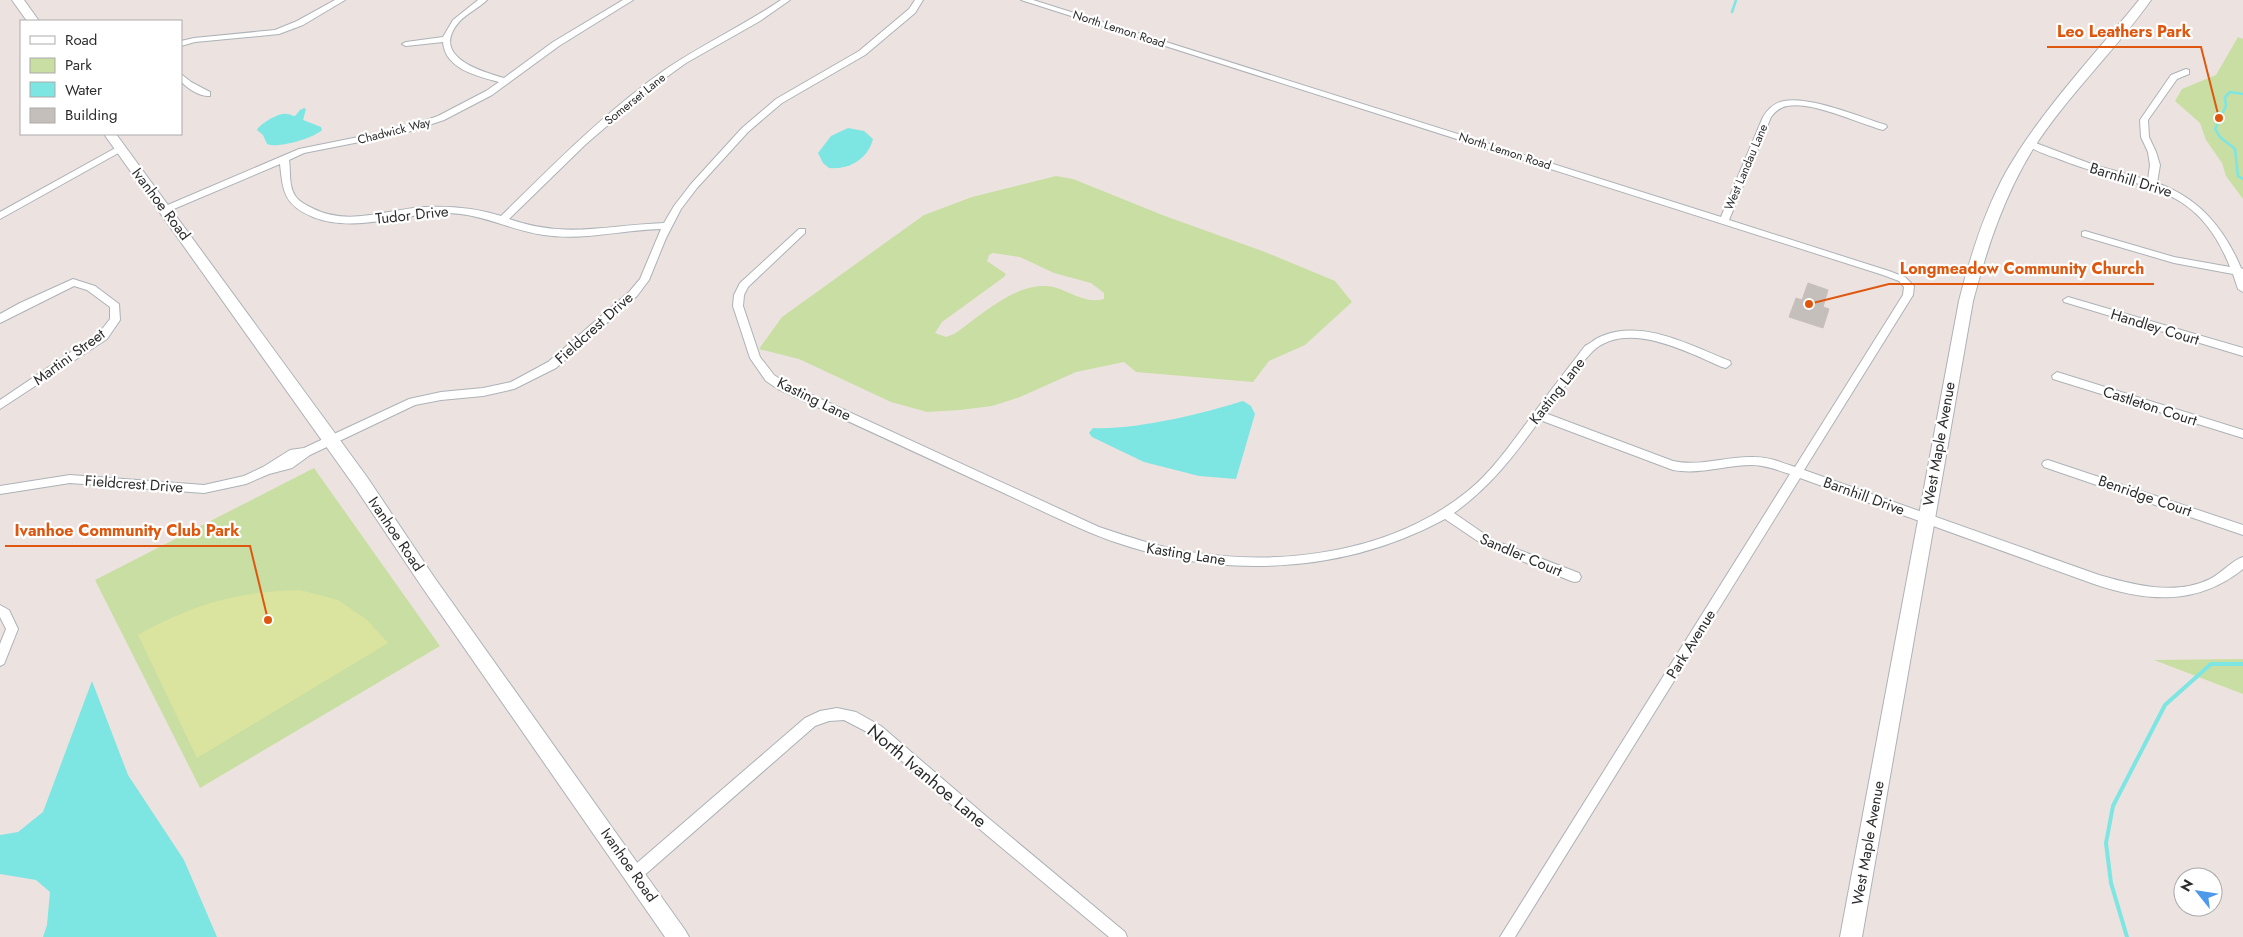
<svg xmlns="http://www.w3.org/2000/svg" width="2243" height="937" viewBox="0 0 2243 937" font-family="Jost,sans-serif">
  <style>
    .green { fill: #c8dea2; fill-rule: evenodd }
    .pitch { fill: #dbe49e }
    .water { fill: #7de5e2 }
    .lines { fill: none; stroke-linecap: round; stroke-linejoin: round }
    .stream-far1 { stroke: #7de5e2; stroke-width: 2.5 }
    .stream { stroke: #7de5e2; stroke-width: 4 }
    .building { fill: #c5bfbb; stroke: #c8bfba }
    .minor-casing { stroke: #acb2b7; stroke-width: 2 }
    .secondary-casing { stroke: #acb2b7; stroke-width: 2 }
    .minor { fill: #fff; fill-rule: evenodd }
    .secondary { fill: #fff; fill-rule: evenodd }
    .labels { text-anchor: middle; stroke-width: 4.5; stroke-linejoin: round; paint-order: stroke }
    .far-street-label { font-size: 12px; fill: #2c2c2c; stroke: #fff }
    .street-label { font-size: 15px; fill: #2c2c2c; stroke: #fff }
    .near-street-label { font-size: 18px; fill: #2c2c2c; stroke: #fff }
    .leader { fill: none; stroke: #df570e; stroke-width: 2 }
    .callout-dot { fill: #df570e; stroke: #fff; stroke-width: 2 }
    .callout-label { font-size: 16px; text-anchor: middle; font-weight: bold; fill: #df570e; stroke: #fff; stroke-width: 4.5; stroke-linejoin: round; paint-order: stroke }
  </style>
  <rect width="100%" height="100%" fill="#ece3e0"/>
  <g class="green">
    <path d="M 2238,37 L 2243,39 L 2243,199 L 2226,176 L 2222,163 L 2206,140 L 2200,123 L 2175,101 L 2182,89 L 2216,75 Z"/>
    <path d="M 1056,176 L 1073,179 L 1165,216 L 1265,252 L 1335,281 L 1352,302 L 1305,345 L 1269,361 L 1253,382 L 1136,372 L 1124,362 L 1076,372 L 1020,397 L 992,406 L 960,410 L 927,412 L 891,402 L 799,359 L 759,349 L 782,317 L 924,215 L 972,197 ZM 993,253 L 1020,257 L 1054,273 L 1091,283 L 1104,293 L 1104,299 C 1088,304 1072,293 1057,288 C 1020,277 982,315 954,334 L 946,337 L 935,333 L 942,322 L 1004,277 L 1006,274 L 987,261 L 989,255 Z"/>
    <path d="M 314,468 L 440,646 L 200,788 L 95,580 Z"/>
    <path d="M 2243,659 L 2243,694 L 2154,660 Z"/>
  </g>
  <path class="pitch" d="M 300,590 L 338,600 L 367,620 L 388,643 L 197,758 L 138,635 C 195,604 234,592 300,590 Z"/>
  <g class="water">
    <path d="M 304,108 L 306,109 L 303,120 L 321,127 L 322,130 C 314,138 277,149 267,144 L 263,135 L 257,130 C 260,124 279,112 287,114 C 290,114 292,116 295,116 L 300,110 Z"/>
    <path d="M 848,128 L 864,131 L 873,139 C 868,159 849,170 829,168 L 823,163 L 818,153 L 831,136 Z"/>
    <path d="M 1243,401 L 1251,406 L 1255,414 L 1236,479 L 1199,476 L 1144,462 L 1092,437 L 1089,433 L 1093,428 C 1136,430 1201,414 1243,401 Z"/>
    <path d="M 92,681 L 128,775 L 184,860 L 217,937 L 43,937 L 47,925 L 50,892 L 36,880 L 0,874 L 0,835 L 18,832 L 43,812 Z"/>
  </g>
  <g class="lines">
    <g class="stream-far1">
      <path d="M 1732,12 L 1736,0"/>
      <path d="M 2243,94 L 2230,92 L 2225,97 L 2226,106 L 2215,129 L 2220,137 L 2235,149 L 2238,176 L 2243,179"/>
    </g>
    <path class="stream" d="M 2127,937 L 2111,883 L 2106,843 L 2113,806 L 2165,705 L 2211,664 L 2243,664"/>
  </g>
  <path class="building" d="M 1808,283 L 1828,290 L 1823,307 L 1829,309 L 1823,328 L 1789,317 L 1796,298 L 1802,300 Z"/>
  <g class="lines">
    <g class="minor-casing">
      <g id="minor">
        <path d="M 335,0 L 345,0 L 303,25 L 279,34 L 195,42 L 181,46 L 181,41 L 194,38 L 275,30 L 297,21 Z"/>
        <path d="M 478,0 L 487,0 C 479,8 467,13 459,22 C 430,56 479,71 504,78 L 553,42 L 623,0 L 633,0 L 559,46 L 492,95 L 444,120 L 405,133 L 304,153 L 289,160 C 291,172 288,187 296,197 C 300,202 306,205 312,208 C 348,227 387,209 425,207 C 451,206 476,208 501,216 C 553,165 606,111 666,69 C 703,44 744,25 781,0 L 790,0 L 760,21 L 686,63 L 650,89 L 586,144 L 509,219 C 566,239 607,225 664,223 L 674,206 L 691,184 L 742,128 L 776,99 L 859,51 L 909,9 L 915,0 L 923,0 L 915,13 L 865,55 L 782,103 L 748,132 L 697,188 L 681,209 L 666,238 L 649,280 L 637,296 L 556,368 L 514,389 L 483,396 L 441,400 L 415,405 L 310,455 L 292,468 L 269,474 L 246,484 L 204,493 L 70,483 L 0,494 L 0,486 L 70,475 L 204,485 L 244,476 L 263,467 L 290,450 L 304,448 L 409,399 L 441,392 L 483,388 L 511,382 L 548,362 L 629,292 L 640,279 L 661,229 C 622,230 582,241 544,235 C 510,230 483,214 448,213 C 404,212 356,234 313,217 C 284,205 283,192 280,164 L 169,211 L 166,212 L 161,209 L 163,207 L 299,149 L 403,128 L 438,116 L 486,91 L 499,82 C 477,76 445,69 443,42 L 406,46 L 402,44 L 406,42 L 443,37 L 453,20 Z"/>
        <path d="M 1021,0 L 1033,0 L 1721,217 L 1763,117 C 1768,109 1774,103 1784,101 C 1810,96 1860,117 1886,125 L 1887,127 L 1883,130 C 1857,123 1813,101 1787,106 C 1780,107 1775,112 1771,117 L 1729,220 L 1889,271 L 1905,277 L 1914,286 L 1913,295 L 1804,470 L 2099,575 C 2134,585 2176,596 2210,579 C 2222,573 2231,561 2243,557 L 2243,569 C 2197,606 2147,602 2094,584 L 1800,478 L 1515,937 L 1500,937 L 1790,474 C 1777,470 1765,465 1752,465 C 1725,465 1700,475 1673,470 L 1540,420 C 1513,457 1491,486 1454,513 L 1493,540 L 1579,573 L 1581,577 L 1579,581 L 1575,582 L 1571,581 L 1485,546 L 1445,519 C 1336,578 1205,580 1091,533 C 1055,518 1020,500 984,484 C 916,452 847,421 778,389 L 766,381 L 750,358 L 733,306 L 734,295 L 740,283 L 799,229 L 805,229 L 805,233 L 748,287 L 744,295 L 743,306 L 760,357 L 774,375 L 786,383 L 1099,527 C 1129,537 1159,547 1190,552 C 1284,567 1394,552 1469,490 C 1492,471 1510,445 1528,421 C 1546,396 1566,371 1585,346 C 1591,343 1596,338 1602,336 C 1644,319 1691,346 1730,361 L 1731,364 L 1726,368 L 1722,367 C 1687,352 1626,319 1592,352 C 1576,368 1560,395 1545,413 L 1673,461 C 1700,467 1726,456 1754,457 C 1768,457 1781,462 1795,467 L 1903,295 L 1904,287 L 1899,281 L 1883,275 Z"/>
        <path d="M 2186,69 L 2189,70 L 2189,74 L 2177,79 L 2148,120 L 2149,137 L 2156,152 L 2160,165 L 2157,183 C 2199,198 2224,228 2241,268 L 2243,269 L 2243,292 L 2238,289 L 2233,274 L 2174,263 L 2082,236 L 2082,232 L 2085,231 L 2174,257 L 2230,267 C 2196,180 2139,190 2064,161 C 2052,156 2035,152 2026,144 L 2027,142 L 2033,142 L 2094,165 L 2148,180 L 2150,165 L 2148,152 L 2141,137 L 2140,120 L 2171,75 Z"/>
        <path d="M 181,74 L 191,82 L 210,92 L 210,96 C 201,97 187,89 181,81 Z"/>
        <path d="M 119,146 L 123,149 L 122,151 L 0,219 L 0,212 Z"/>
        <path d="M 73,279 L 95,286 L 119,304 L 120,320 L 107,339 L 0,409 L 0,400 L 99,333 L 110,319 L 110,307 L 87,290 L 74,286 L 0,323 L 0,314 L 20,303 Z"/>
        <path d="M 2068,297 L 2243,348 L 2243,356 L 2064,302 L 2063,300 Z"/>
        <path d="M 2057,372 L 2243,430 L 2243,438 L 2053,379 L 2052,376 Z"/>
        <path d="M 2048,460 L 2243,525 L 2243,535 L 2044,467 L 2042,464 L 2044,461 Z"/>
        <path d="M 0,605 L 9,610 L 18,629 L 4,664 L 0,666 L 0,644 L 6,629 L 0,617 Z"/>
        <path d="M 837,708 L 856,712 L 881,726 L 987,817 L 1125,932 L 1127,937 L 1109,937 L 977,827 L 871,734 L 844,720 L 829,721 L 815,726 L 640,879 L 635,881 L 630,879 L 628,874 L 630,869 L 805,718 L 820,711 Z"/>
      </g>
    </g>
    <g class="secondary-casing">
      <g id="secondary">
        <path d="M 12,0 L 24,0 L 39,21 L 27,21 Z"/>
        <path d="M 2139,0 L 2151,0 C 2114,52 2067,96 2033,149 C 2004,196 1987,248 1973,301 L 1862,937 L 1840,937 L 1959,301 C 1970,257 1984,212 2006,172 C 2042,109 2094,56 2139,0 Z"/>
        <path d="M 104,134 L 116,134 L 367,477 L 434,577 L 685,930 L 689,937 L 665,937 L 422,587 L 355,487 Z"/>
      </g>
    </g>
    <use href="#minor" class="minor"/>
    <use href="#secondary" class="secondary"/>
  </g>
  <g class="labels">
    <g class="far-street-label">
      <text transform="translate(1119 29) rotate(18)" y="4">North Lemon Road</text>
      <text transform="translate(635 99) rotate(-39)" y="4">Somerset Lane</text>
      <text transform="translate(394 131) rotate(-14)" y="4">Chadwick Way</text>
      <text transform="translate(1505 151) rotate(18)" y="4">North Lemon Road</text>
      <text transform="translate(1746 167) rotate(-67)" y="4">West Landau Lane</text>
    </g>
    <g class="street-label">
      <text transform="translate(2131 180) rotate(17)" y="5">Barnhill Drive</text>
      <text transform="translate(161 204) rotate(53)" y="5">Ivanhoe Road</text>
      <text transform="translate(412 215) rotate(-6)" y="5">Tudor Drive</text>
      <text transform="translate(2155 327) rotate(17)" y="5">Handley Court</text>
      <text transform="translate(594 328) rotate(-42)" y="5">Fieldcrest Drive</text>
      <text transform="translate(69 357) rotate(-36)" y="5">Martini Street</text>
      <text transform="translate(1557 391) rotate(-52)" y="5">Kasting Lane</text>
      <text transform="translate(814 399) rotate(26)" y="5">Kasting Lane</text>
      <text transform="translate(2150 406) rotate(18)" y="5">Castleton Court</text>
      <text transform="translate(1939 444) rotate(-80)" y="5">West Maple Avenue</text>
      <text transform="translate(134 484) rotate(4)" y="5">Fieldcrest Drive</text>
      <text transform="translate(1864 496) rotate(20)" y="5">Barnhill Drive</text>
      <text transform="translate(2145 496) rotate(19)" y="5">Benridge Court</text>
      <text transform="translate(396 534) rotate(56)" y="5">Ivanhoe Road</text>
      <text transform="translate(1186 554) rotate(9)" y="5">Kasting Lane</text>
      <text transform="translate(1521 555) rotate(23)" y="5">Sandler Court</text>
      <text transform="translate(1691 644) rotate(-58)" y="5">Park Avenue</text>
      <text transform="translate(1868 843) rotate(-80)" y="5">West Maple Avenue</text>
      <text transform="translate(629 865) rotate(55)" y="5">Ivanhoe Road</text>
    </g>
    <g class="near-street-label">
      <text transform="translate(927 776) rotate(40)" y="6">North Ivanhoe Lane</text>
    </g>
  </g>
  <path class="leader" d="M2219 118L2201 47H2047M1809 304L1889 284H2154M268 620L250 546H5"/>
  <g class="callout-dot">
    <circle cx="2219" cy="118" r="5"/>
    <circle cx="1809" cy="304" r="5"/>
    <circle cx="268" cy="620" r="5"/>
  </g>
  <g class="callout-label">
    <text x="2124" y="37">Leo Leathers Park</text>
    <text x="2022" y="274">Longmeadow Community Church</text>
    <text x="127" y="536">Ivanhoe Community Club Park</text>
  </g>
  <rect x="20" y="20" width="162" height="115" fill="#ffffff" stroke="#ababab"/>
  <rect x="30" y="36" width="25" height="8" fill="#ffffff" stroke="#ababab"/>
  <text x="65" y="45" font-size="15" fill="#2c2c2c">Road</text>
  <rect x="30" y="58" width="25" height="15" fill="#c8dea2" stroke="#ababab"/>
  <text x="65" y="70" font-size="15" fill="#2c2c2c">Park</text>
  <rect x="30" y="82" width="25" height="15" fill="#7de5e2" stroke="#ababab"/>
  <text x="65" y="95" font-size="15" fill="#2c2c2c">Water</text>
  <rect x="30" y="108" width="25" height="15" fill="#c5bfbb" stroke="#ababab"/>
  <text x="65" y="120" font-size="15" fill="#2c2c2c">Building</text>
  <g transform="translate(2198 892) rotate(300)"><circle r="24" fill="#ffffff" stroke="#ababab"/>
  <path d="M0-4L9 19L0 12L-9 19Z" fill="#4f99eb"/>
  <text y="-8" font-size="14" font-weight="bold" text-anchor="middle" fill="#2c2c2c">N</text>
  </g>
</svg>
